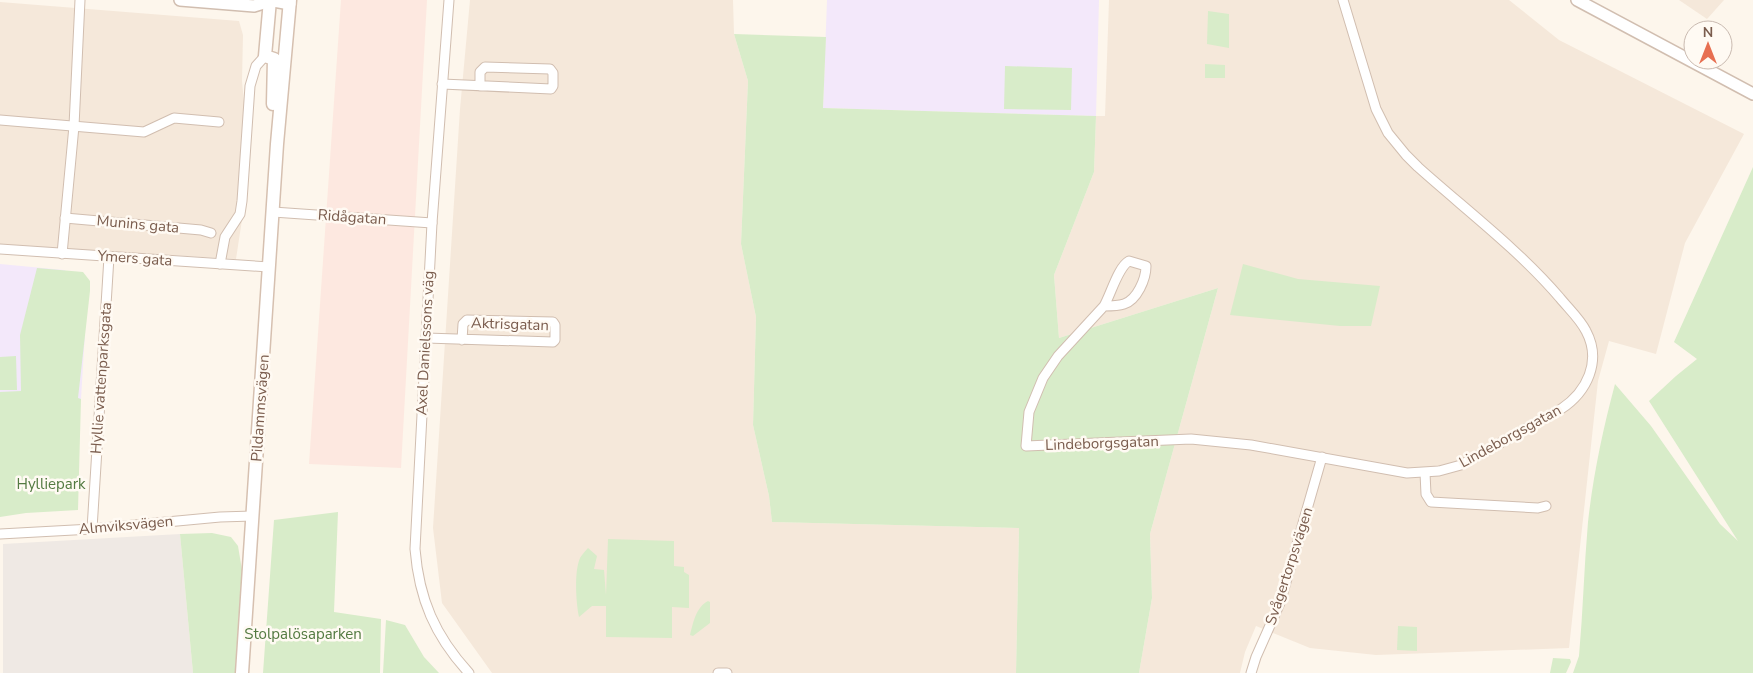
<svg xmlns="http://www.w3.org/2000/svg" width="1753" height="673" viewBox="0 0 1753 673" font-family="'Nunito Sans',sans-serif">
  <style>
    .residential { fill: #f5e8da }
    .commercial { fill: #fde8e0 }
    .industrial { fill: #efe9e4 }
    .education { fill: #f3e8fa }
    .green { fill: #d8ecc9 }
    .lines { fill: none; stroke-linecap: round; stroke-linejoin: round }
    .minor-casing { stroke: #d1beb0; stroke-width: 11 }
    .tertiary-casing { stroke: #d1beb0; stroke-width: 14 }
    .secondary-casing { stroke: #d6c0b0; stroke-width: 15 }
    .minor { stroke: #fff; stroke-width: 9 }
    .tertiary { stroke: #fff; stroke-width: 11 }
    .secondary { stroke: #fff; stroke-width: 12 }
    .labels { text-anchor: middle; stroke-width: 5; stroke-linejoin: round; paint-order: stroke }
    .street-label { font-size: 15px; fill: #7a5c4d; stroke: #fffaf3 }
    .park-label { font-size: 15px; fill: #537a41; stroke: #fffaf3 }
  </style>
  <rect width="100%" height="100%" fill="#fdf6ec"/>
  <g class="residential">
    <path d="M 470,0 L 733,0 L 734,34 L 748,81 L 741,244 L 756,317 L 753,425 L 769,496 L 772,522 L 1019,528 L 1016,673 L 492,673 L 442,603 L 433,528 L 460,109 Z"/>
    <path d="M 1109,0 L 1509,0 L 1559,40 L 1744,134 L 1685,243 L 1656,354 L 1609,341 L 1598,381 L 1569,648 L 1376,655 L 1310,648 L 1256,626 L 1245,652 L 1240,673 L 1139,673 L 1152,598 L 1150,534 L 1218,288 L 1059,338 L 1054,275 L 1094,172 L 1096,116 L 1105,116 Z"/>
    <path d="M 1679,0 L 1724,0 L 1707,19 Z"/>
    <path d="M 0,2 L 239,21 L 243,35 L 242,81 L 250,167 L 236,259 L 0,245 Z"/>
  </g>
  <path class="commercial" d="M 341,0 L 427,0 L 401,468 L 309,464 Z"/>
  <path class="industrial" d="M 180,534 L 193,673 L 3,673 L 3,544 Z"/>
  <g class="education">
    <path d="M 827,0 L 1099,0 L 1096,116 L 823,108 Z"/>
    <path d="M 0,264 L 64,270 L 88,283 L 81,399 L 46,400 L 0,476 Z"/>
  </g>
  <g class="green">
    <path d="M 1208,11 L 1229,14 L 1229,48 L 1207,44 Z"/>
    <path d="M 734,34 L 826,37 L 823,108 L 1096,116 L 1094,172 L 1054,275 L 1059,338 L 1218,288 L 1150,534 L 1152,598 L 1139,673 L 1016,673 L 1019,528 L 772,522 L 769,496 L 753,425 L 756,317 L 741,244 L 748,81 Z"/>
    <path d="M 1205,64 L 1225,65 L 1225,78 L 1205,78 Z"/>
    <path d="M 1005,66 L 1072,68 L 1071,110 L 1004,109 Z"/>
    <path d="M 1753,167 L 1753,673 L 1573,673 L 1579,656 C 1583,612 1584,567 1588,522 C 1593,476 1603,429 1615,384 L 1651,426 L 1720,524 L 1738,541 L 1649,401 L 1676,376 L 1697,359 L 1674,342 Z"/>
    <path d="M 1243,264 L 1298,279 L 1380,286 L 1371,326 L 1340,326 L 1230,315 Z"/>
    <path d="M 37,268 L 83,272 L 90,281 L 90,291 L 78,398 L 81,399 L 78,510 L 26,513 L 0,517 L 0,392 L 21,391 L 20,335 Z"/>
    <path d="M 16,356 L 17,390 L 0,390 L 0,357 Z"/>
    <path d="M 338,512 L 334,612 L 381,619 L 380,673 L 263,673 L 274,520 Z"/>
    <path d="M 212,533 L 231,537 L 238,546 L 242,570 L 235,673 L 193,673 L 180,534 Z"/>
    <path d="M 608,539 L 674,541 L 674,566 L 684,567 L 684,572 L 689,575 L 689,608 L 672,607 L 672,638 L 606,637 L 606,606 L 592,606 L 579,617 C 576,602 574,572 580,558 C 582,555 585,551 588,548 L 597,556 L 594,569 L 604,570 L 606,595 Z"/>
    <path d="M 708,601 L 710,602 L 710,623 L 693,636 L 690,635 C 693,623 696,607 708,601 Z"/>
    <path d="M 386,620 L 405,625 L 424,657 L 439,673 L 383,673 Z"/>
    <path d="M 1398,626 L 1417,627 L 1417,651 L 1397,650 Z"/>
    <path d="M 1553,658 L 1570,659 L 1571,662 L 1566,673 L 1550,673 Z"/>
  </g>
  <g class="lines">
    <g class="minor-casing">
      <g id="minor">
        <path d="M 449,0 L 432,223 L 415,549 C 419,599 435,636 469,673"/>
        <path d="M 442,84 L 551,89 L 553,86 L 553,73 L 550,69 L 485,67 L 480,72 L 480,86"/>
        <path d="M 0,120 L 144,132 L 174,118 L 219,122"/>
        <path d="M 273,212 L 432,223"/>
        <path d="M 65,218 L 201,230 L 211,233"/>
        <path d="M 0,249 L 269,267"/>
        <path d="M 62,254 L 74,126 L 80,0"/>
        <path d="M 220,264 L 225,237 L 240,214 L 242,201 L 250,86 L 256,66 L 265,56"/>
        <path d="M 1104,306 C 1111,294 1118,267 1129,261 L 1146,266 C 1146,279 1137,300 1124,304 C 1118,306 1110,306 1104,306 L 1058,356 L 1043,378 L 1029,412 L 1026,446 L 1191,439 L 1251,445 L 1407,473 L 1439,471 L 1461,465 L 1561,409 C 1587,392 1602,361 1586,331 C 1580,319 1569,309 1560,298 C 1518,249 1466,210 1418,167 L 1406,155 L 1388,133 L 1376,109 L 1343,0"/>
        <path d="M 426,338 L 553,342 L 555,340 L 555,325 L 553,322 L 467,320 L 463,324 L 462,340"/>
        <path d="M 1425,473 L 1426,494 L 1431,502 L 1538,508 L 1546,506"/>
        <path d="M 92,529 L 109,257"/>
        <path d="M 0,534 L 92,529 L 220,517 L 253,516"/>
        <path d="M 718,673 L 727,673"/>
        <path d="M 1251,673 L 1256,657 L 1280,603 L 1322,457"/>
      </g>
    </g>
    <g class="tertiary-casing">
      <g id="tertiary">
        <path d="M 180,0 L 254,6 L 270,1"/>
        <path d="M 268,0 L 290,4"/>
        <path d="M 1577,0 L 1753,94"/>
      </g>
    </g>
    <g class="secondary-casing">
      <g id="secondary">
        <path d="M 270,0 L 265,56 L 274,59 L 273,104"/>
        <path d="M 242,673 L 277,144 L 290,0"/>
      </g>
    </g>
    <use href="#minor" class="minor"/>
    <use href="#tertiary" class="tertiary"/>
    <use href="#secondary" class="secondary"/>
  </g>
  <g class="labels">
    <g class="street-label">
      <text transform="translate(352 217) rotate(4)" y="5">Ridågatan</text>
      <text transform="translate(138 224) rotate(5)" y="5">Munins gata</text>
      <text transform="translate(135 258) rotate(4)" y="5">Ymers gata</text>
      <text transform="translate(510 324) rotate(2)" y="5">Aktrisgatan</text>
      <text transform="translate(425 343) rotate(-87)" y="5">Axel Danielssons väg</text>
      <text transform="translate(101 378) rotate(-86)" y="5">Hyllie vattenparksgata</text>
      <text transform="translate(260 408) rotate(-86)" y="5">Pildammsvägen</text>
      <text transform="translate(1510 436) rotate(-29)" y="5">Lindeborgsgatan</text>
      <text transform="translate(1102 443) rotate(-2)" y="5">Lindeborgsgatan</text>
      <text transform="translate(126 525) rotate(-5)" y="5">Almviksvägen</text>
      <text transform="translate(1289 566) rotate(-72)" y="5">Svågertorpsvägen</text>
    </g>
    <g class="park-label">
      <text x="51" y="489">Hylliepark</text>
      <text x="303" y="639">Stolpalösaparken</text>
    </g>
  </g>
  <g transform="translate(1708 45)"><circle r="24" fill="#fffaf3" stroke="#cabbb1"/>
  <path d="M0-4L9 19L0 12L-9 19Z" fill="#e76f51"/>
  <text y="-8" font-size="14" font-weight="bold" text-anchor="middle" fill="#7a5c4d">N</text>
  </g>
</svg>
